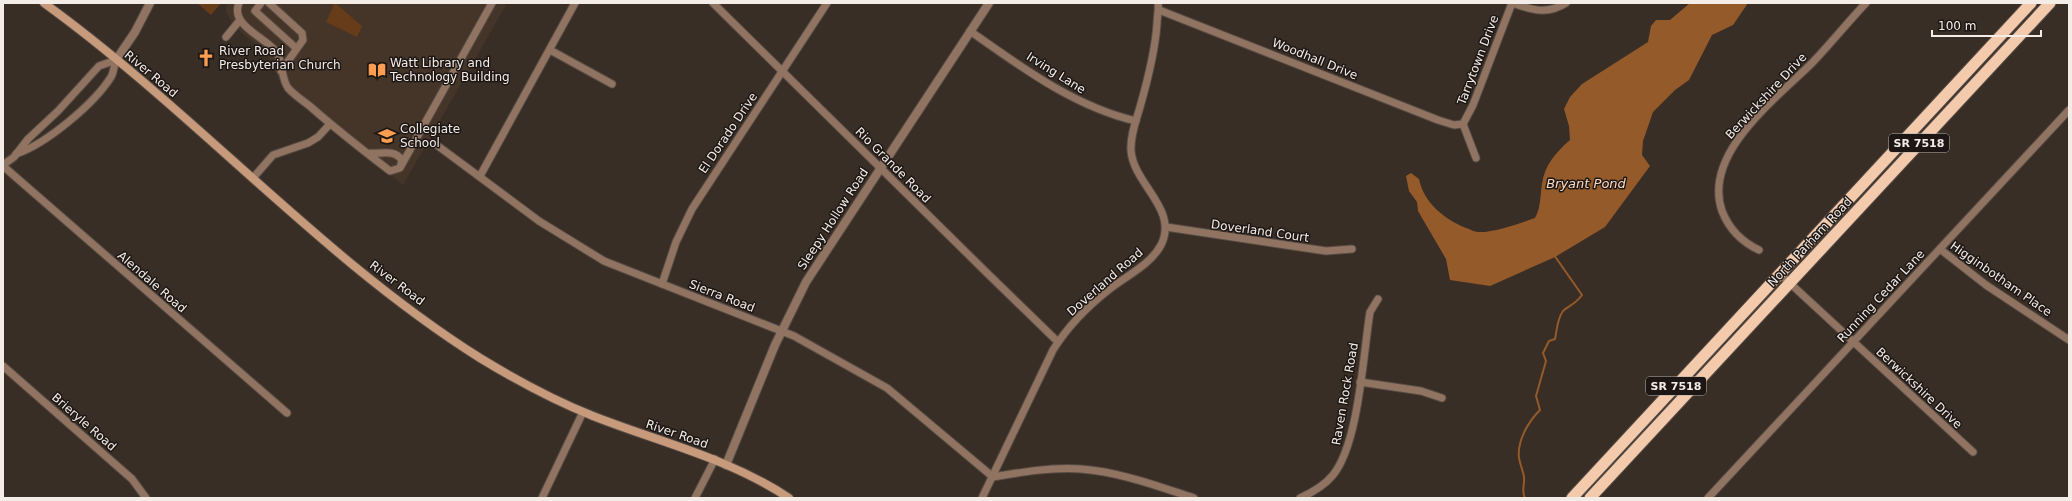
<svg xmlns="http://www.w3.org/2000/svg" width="2072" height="501" viewBox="0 0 2072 501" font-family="'DejaVu Sans',sans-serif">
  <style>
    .built { fill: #453529 }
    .green { fill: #673c19 }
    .water { fill: #955a2a }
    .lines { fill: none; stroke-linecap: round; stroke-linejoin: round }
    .stream { stroke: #955a2a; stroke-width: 2 }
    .minor-casing { stroke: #574c45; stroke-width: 9 }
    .tertiary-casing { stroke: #574c45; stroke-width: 10 }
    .secondary-casing { stroke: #574c45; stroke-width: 10 }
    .trunk-casing { stroke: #574c45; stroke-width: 13 }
    .minor { stroke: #907461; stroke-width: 7 }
    .tertiary { stroke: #907461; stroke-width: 8 }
    .secondary { stroke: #c69a7b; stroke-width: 8 }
    .trunk { stroke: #f3caac; stroke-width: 11 }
    .labels { text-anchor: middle; stroke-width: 3; stroke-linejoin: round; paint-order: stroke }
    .shield { fill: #1c1714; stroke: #b3aca8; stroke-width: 1 }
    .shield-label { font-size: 11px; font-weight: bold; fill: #f4ece7 }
    .poi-label { font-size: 12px; fill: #f4ece7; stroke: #1c1714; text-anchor: start }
    .street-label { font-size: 12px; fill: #f4ece7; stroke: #1c1714 }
    .water-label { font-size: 13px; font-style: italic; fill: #fedac1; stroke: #1c1714 }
  </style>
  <rect width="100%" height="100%" fill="#392e26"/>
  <path class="built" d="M 227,3 L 507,3 L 403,185 L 282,87 L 268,55 L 234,26 L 226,12 Z"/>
  <g class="green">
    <path d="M 197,3 L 221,3 L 211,15 Z"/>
    <path d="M 335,3 L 362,26 L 357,37 L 326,22 Z"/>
  </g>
  <path class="water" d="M 1690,3 L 1748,3 L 1733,25 L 1712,35 L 1689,80 L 1675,90 L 1653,112 L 1643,141 L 1642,155 L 1650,166 L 1605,227 L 1555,257 L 1490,286 L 1450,280 L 1446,259 L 1418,211 L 1417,202 L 1409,191 L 1406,176 L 1411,173 L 1419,179 C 1424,203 1444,219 1466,228 C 1470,229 1474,232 1478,232 C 1493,233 1521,223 1535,218 C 1541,207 1540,197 1542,184 C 1544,166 1556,152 1570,140 L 1569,126 L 1564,109 L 1570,97 L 1582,84 L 1648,42 L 1651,26 L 1656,20 L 1670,20 Z"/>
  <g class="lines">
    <path class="stream" d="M 1525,498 C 1521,492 1525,484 1524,477 C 1523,470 1520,465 1519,458 C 1517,441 1528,422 1540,410 L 1536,396 L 1546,361 L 1543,353 L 1549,341 L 1555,339 C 1557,330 1557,319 1563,311 C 1568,306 1576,304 1582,295 L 1554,255"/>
    <g class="minor-casing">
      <g id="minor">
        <path d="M 239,3 C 229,26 268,38 277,53 C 283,63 281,78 288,88 C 294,95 305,102 312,108 C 337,130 364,151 390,171 L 400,168 L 402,160 C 393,148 381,155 367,153"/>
        <path d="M 261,3 L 255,11 L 296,48"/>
        <path d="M 269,3 L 302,33 L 303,40 L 281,71"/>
        <path d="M 713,3 L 987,273 L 1058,342"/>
        <path d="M 1512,3 C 1532,10 1547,15 1566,3"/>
        <path d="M 1159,10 L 1438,120 L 1454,125 L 1463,124"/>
        <path d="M 970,31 C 1021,67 1075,107 1136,121"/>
        <path d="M 226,37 L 240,20"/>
        <path d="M 550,50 L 612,84"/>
        <path d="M 1463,124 L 1473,105 L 1512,3"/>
        <path d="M 1463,124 L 1476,158"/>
        <path d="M 438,146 L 539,221 L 604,261 L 794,336 L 887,388 L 993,477 C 1022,472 1051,467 1081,469 C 1120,472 1157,486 1194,498"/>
        <path d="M 16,154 C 46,144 94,104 111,77 C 114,72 114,65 116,60"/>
        <path d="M 3,165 L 14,157 L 28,139 L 58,111 L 99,66 L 116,60"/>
        <path d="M 3,166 L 287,413"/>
        <path d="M 401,166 L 492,3"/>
        <path d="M 480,176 L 575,3"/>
        <path d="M 253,178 L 273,155 L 308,143 L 318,137 L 330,124"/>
        <path d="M 1166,227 L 1326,251 L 1352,249"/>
        <path d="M 1940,249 L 1986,285 L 2069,340"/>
        <path d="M 1759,250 C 1742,242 1729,229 1722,211 C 1702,153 1777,98 1813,62 C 1831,43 1848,22 1866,3"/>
        <path d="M 1780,274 L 1973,452"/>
        <path d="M 662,284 L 676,242 L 692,209 L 827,3"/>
        <path d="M 3,366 L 132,479 L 146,498"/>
        <path d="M 1360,382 L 1421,391 L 1442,398"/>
        <path d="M 542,498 L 583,412"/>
        <path d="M 695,498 L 715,459"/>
        <path d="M 982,498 L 1053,350 C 1068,326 1089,305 1111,288 C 1128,275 1151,264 1161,245 C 1179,209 1134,185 1131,151 C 1130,136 1136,121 1140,107 C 1148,79 1155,52 1157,24 C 1157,17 1159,10 1158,3"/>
        <path d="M 1300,498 C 1311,493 1325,485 1333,475 C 1359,443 1363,355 1370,312 L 1378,299"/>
        <path d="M 1708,498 L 2069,110"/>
      </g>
    </g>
    <g class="tertiary-casing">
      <g id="tertiary">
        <path d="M 116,60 L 135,32 L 150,3"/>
        <path d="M 726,465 L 775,345 L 806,282 L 989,3"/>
      </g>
    </g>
    <g class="secondary-casing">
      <path id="secondary" d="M 44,3 C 196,113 321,258 480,358 C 516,380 553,400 593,416 C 659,442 729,458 789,498"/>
    </g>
    <g class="trunk-casing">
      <g id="trunk">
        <path d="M 1572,498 L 2031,3"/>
        <path d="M 1590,498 L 2050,3"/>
      </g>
    </g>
    <use href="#minor" class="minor"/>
    <use href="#tertiary" class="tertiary"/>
    <use href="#secondary" class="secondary"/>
    <use href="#trunk" class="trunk"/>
  </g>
  <defs>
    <g id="church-bare" transform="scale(1.38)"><path d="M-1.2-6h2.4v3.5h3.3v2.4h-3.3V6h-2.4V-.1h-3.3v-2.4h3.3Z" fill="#fc9d52" stroke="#1c1714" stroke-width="2.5" paint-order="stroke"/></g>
    <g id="library-bare" transform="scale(1.38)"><path d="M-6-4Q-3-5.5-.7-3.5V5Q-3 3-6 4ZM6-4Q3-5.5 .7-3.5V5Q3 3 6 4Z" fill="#fc9d52" stroke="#1c1714" stroke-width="2.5" paint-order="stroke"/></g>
    <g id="school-bare" transform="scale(1.38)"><path d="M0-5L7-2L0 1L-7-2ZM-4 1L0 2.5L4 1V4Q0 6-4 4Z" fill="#fc9d52" stroke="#1c1714" stroke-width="2.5" paint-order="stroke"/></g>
  </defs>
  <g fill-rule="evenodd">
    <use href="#church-bare" x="206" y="58"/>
    <use href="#library-bare" x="377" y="70"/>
    <use href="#school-bare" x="387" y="136"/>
  </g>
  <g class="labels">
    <g class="shield">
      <rect x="1889" y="134" width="60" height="18" rx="3"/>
      <rect x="1646" y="377" width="60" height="18" rx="3"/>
    </g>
    <g class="shield-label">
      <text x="1919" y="147">SR 7518</text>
      <text x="1676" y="390">SR 7518</text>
    </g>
    <g class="poi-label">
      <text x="219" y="55">River Road<tspan x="219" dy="14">Presbyterian Church</tspan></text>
      <text x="390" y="67">Watt Library and<tspan x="390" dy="14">Technology Building</tspan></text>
      <text x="400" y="133">Collegiate<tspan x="400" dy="14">School</tspan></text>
    </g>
    <g class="street-label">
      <text transform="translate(1315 59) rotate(22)" y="4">Woodhall Drive</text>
      <text transform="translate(1478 60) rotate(-69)" y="4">Tarrytown Drive</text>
      <text transform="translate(1056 73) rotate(32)" y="4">Irving Lane</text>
      <text transform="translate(151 74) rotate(40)" y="4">River Road</text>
      <text transform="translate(1766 96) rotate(-47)" y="4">Berwickshire Drive</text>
      <text transform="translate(728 133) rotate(-56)" y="4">El Dorado Drive</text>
      <text transform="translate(893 165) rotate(45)" y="4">Rio Grande Road</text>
      <text transform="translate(833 219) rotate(-57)" y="4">Sleepy Hollow Road</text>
      <text transform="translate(1260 231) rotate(8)" y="4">Doverland Court</text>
      <text transform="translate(1810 242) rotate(-47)" y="4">North Parham Road</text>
      <text transform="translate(2001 279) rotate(35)" y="4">Higginbotham Place</text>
      <text transform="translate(152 282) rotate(41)" y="4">Alendale Road</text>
      <text transform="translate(1105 282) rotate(-41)" y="4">Doverland Road</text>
      <text transform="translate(397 283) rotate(37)" y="4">River Road</text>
      <text transform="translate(722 296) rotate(21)" y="4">Sierra Road</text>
      <text transform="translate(1881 296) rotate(-47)" y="4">Running Cedar Lane</text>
      <text transform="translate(1919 388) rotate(43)" y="4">Berwickshire Drive</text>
      <text transform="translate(1345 394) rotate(-80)" y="4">Raven Rock Road</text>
      <text transform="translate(84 422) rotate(41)" y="4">Brieryle Road</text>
      <text transform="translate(677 434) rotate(19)" y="4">River Road</text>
    </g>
    <g class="water-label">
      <text x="1586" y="188">Bryant Pond</text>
    </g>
  </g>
  <rect width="2072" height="501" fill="none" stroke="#f4ece7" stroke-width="8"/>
  <path d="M1932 30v6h109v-6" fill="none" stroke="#f4ece7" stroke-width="2"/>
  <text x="1938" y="30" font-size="12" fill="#f4ece7" stroke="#1c1714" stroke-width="3" paint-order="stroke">100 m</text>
</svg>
